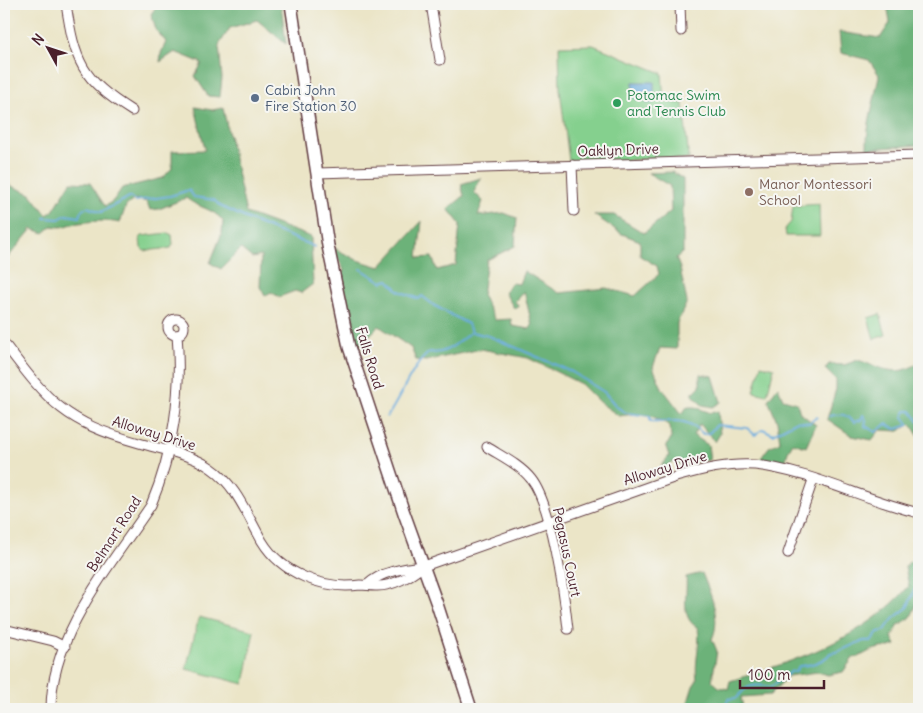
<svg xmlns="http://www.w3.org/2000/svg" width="923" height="713" viewBox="0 0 923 713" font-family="Delius,sans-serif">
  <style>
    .green { fill: #85d08e; stroke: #68785c }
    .forest { fill: #6cb279; stroke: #5b6852 }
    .water { fill: #6aacde; stroke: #5a6684 }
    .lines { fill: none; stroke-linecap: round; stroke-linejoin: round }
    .stream { stroke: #6aacde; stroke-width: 2 }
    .minor-casing { stroke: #623d42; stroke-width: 11 }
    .major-casing { stroke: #623d42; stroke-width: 14 }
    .minor { stroke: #fff; stroke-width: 9 }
    .major { stroke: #fff; stroke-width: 11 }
    .service-dot { fill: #5c6f8a; stroke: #f6f6f2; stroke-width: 2 }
    .leisure-dot { fill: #2e9e5b; stroke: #f6f6f2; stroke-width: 2 }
    .education-dot { fill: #8d6e63; stroke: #f6f6f2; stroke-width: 2 }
    .labels { text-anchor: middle; stroke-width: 4; stroke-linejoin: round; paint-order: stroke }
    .service-label { font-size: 14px; fill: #4e5e75; stroke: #f6f6f2; text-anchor: start }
    .leisure-label { font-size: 14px; fill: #27864d; stroke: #f6f6f2; text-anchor: start }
    .street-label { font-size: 14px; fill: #4a1f2b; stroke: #f6f6f2 }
    .education-label { font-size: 14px; fill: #785e54; stroke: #f6f6f2; text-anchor: start }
  </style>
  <rect width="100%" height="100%" fill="#f6f6f2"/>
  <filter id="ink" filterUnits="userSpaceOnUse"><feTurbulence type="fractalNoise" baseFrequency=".02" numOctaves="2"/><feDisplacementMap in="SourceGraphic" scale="10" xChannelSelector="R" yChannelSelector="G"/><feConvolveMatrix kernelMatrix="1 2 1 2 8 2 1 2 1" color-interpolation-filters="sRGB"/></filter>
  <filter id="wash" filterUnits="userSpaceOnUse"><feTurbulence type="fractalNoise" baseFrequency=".0096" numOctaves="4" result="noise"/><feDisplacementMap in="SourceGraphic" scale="20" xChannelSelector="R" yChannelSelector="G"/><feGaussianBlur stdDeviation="1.12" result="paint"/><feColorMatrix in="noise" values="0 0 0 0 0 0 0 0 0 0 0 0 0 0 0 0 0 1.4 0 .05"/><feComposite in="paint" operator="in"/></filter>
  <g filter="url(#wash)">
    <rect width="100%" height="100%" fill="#ebe5c7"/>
    <g class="green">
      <path d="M 593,45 L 662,73 L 664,102 L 683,103 L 689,159 L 569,161 L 560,90 L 559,46 Z"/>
      <path d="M 819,204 L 820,236 L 786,236 L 785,229 L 791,222 L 793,206 Z"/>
      <path d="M 168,233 L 172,235 L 173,244 L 171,248 L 144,251 L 141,248 L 140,238 L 142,236 Z"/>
      <path d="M 880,314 L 886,335 L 874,339 L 868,318 Z"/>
      <path d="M 761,365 L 774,368 L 767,395 L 754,392 Z"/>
      <path d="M 199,617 L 254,631 L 244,684 L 186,669 Z"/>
    </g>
    <g class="forest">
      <path d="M 158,4 L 281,4 L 286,44 L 257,20 L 230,28 L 219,45 L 222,78 L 220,97 L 208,96 L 195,76 L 202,63 L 175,52 L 160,62 L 161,53 L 166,42 L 156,30 L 151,14 Z"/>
      <path d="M 887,4 L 919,4 L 919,145 L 867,149 C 866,124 875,100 879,75 L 869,60 L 841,53 L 839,32 L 880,38 L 890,23 Z"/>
      <path d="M 195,107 L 212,110 L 223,108 L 246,213 L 311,237 L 313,284 L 301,293 L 295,291 L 279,297 L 271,292 L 265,296 L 260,287 L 261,256 L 252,258 L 241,249 L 221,269 L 210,263 L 222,233 L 223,221 C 213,208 198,208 186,198 L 159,209 L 150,210 L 147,202 L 135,199 L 126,206 L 120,223 C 106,220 94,221 79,223 C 66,224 67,229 52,226 L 44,233 L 32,229 L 4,262 L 4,183 L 31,194 L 47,215 L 53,211 L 71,182 L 90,183 L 105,206 L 113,201 L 122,188 L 163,178 L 172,168 L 172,151 L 205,150 Z"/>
      <path d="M 672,172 L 683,179 L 683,252 L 676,258 L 680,268 L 687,302 L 677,323 L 677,349 L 660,348 L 653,367 L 662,388 L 682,414 L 687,407 L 695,407 L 711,413 L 718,411 L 720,434 L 715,442 L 700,424 L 693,435 L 708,445 L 710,460 L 680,464 L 672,462 L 667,466 L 661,466 L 669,456 L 666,447 L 671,438 L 670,426 C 650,413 643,413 619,416 L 599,402 L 581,384 L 528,358 L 481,349 L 426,361 L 416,360 L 411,348 L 379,326 L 355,350 L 338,283 L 344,270 L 332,247 L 357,260 L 380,267 L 422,221 L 418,258 L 432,257 L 437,270 L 456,265 L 460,224 L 448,209 L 464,196 L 461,184 L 481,178 L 474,192 L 483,201 L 478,216 L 504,213 L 517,218 L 515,246 L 487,260 L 482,295 L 495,320 L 511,319 L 512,326 L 530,329 L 532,325 L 524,291 L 515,301 L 519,307 L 514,308 L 505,293 L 511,283 L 519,284 L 524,271 L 559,293 L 606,288 L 635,296 L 659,274 L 657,266 L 640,256 L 640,241 L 622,234 L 594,215 L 614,215 L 644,233 L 671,211 L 670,186 L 648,173 Z"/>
      <path d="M 858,360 C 879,367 898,379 919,362 L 919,437 L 911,424 L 899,431 L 880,430 L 872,440 L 852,436 L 827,419 L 836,389 L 836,380 L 825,369 L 829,364 L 844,365 Z"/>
      <path d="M 700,374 L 713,376 L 721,402 L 713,407 L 702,405 L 692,394 L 700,386 Z"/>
      <path d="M 778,387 L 783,399 L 797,403 L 800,413 L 816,425 L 806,447 L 793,443 L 788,451 L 785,464 L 758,462 L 769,447 L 780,442 L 777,421 L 768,400 Z"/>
      <path d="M 910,561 L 919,565 L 919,599 L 911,617 L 898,626 L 892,637 L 896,645 C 889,648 883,647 876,649 C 867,651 862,657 853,658 L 843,672 L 828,675 L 818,672 L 788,676 L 770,695 L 741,697 L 743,707 L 745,709 L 679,709 L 687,705 L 693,686 L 697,680 C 694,661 701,646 698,628 C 679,617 688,596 686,577 L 702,573 C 710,593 722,618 712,639 L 717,651 L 712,681 L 719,687 L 728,689 L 730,681 C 794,661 865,639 909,586 L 905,567 Z"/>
    </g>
    <path class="water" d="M 633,82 L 654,82 L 654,103 L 646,103 L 645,93 L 642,93 L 642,99 L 637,100 L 633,96 Z"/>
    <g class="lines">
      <g class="stream">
        <path d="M 45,218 L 59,219 L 66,215 L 80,217 L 82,210 L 87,207 L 101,212 L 130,197 L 135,201 L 170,196 L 189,190 L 194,197 L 214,200 L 220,206 L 250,220 L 315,247"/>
        <path d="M 361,269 L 382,282 L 388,280 L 399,291 L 419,299 L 422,296 L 435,306 L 468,324 L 471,332"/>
        <path d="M 830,416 C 841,413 846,414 854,422 L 861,420 L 863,415 L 866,420 L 865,426 L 876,432 L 886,424 L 896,429 L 909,425 L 903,417 L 906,411 L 911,411 L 919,422"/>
        <path d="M 387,417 C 400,399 414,362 430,352 C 446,356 459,341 471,332 L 489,336 L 572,372 L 604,392 L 617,407 L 626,413 L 650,416 L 650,421 C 672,423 685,415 703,434 L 709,433 L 717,425 L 747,428 L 755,435 L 763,429 L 773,434 L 797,421 L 809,423 L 817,417"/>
        <path d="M 724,709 L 728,699 L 737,698 C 747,684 754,684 771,687 L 792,671 L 795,672 L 799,666 C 808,666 826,661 830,653 C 846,652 856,639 871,641 L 878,632 L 884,631 L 894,618 L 907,608 L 915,589 L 919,589"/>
      </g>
    </g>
  </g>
  <g filter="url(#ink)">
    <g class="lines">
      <g class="minor-casing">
        <g id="minor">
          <path d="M 66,4 C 75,62 81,79 132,111"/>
          <path d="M 431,4 L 440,60"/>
          <path d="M 680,4 L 681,31"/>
          <path d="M 572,165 L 574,211"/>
          <path d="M 317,173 L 919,155"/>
          <circle cx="176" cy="327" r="8"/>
          <path d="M 4,343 C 49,403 65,422 139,443 C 163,450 191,454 211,468 C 236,485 247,515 262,541 C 282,574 324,590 360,585 C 366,585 370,586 375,586 C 392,587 411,576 423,566"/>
          <path d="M 487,447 C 501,456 520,465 531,479 C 552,505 564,593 568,629"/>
          <path d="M 788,553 L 813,480"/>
          <path d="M 367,585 C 381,571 405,568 424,566 L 676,477 C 701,470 728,463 755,465 C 810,471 865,500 919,513"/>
          <path d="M 4,629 L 53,641 L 65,647"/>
          <path d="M 51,709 C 51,634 111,565 151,505 C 173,453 182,392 177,335"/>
        </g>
      </g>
      <g class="major-casing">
        <path id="major" d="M 291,4 L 328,246 L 349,347 L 404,513 L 437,604 L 471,709"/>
      </g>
      <use href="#minor" class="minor"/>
      <use href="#major" class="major"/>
    </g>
  </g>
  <circle class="service-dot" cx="255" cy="98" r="5"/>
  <circle class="leisure-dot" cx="617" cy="103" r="5"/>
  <circle class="education-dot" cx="749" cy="192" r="5"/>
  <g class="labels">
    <g class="service-label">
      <text x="265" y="95">Cabin John<tspan x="265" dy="16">Fire Station 30</tspan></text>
    </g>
    <g class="leisure-label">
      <text x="627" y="100">Potomac Swim<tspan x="627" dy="16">and Tennis Club</tspan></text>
    </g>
    <g class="street-label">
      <text transform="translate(618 150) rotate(-2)" y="5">Oaklyn Drive</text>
      <text transform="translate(370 358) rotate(73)" y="5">Falls Road</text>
      <text transform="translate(154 433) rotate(17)" y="5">Alloway Drive</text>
      <text transform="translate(665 468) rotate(-17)" y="5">Alloway Drive</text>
      <text transform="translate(114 534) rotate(-57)" y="5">Belmart Road</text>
      <text transform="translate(567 552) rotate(78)" y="5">Pegasus Court</text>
    </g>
    <g class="education-label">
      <text x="759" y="189">Manor Montessori<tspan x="759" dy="16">School</tspan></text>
    </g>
  </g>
  <rect width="923" height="713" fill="none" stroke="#f6f6f2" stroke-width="20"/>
  <g transform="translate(48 48) rotate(310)" stroke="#f6f6f2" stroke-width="4" paint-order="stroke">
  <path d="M0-4L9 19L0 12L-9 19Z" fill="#4a1f2b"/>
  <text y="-8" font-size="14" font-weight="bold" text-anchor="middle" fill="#4a1f2b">N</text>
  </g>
  <path d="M740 680v8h84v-8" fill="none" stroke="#4a1f2b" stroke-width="2.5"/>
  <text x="748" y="680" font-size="15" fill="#4a1f2b" stroke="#f6f6f2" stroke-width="4" paint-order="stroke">100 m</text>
</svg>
